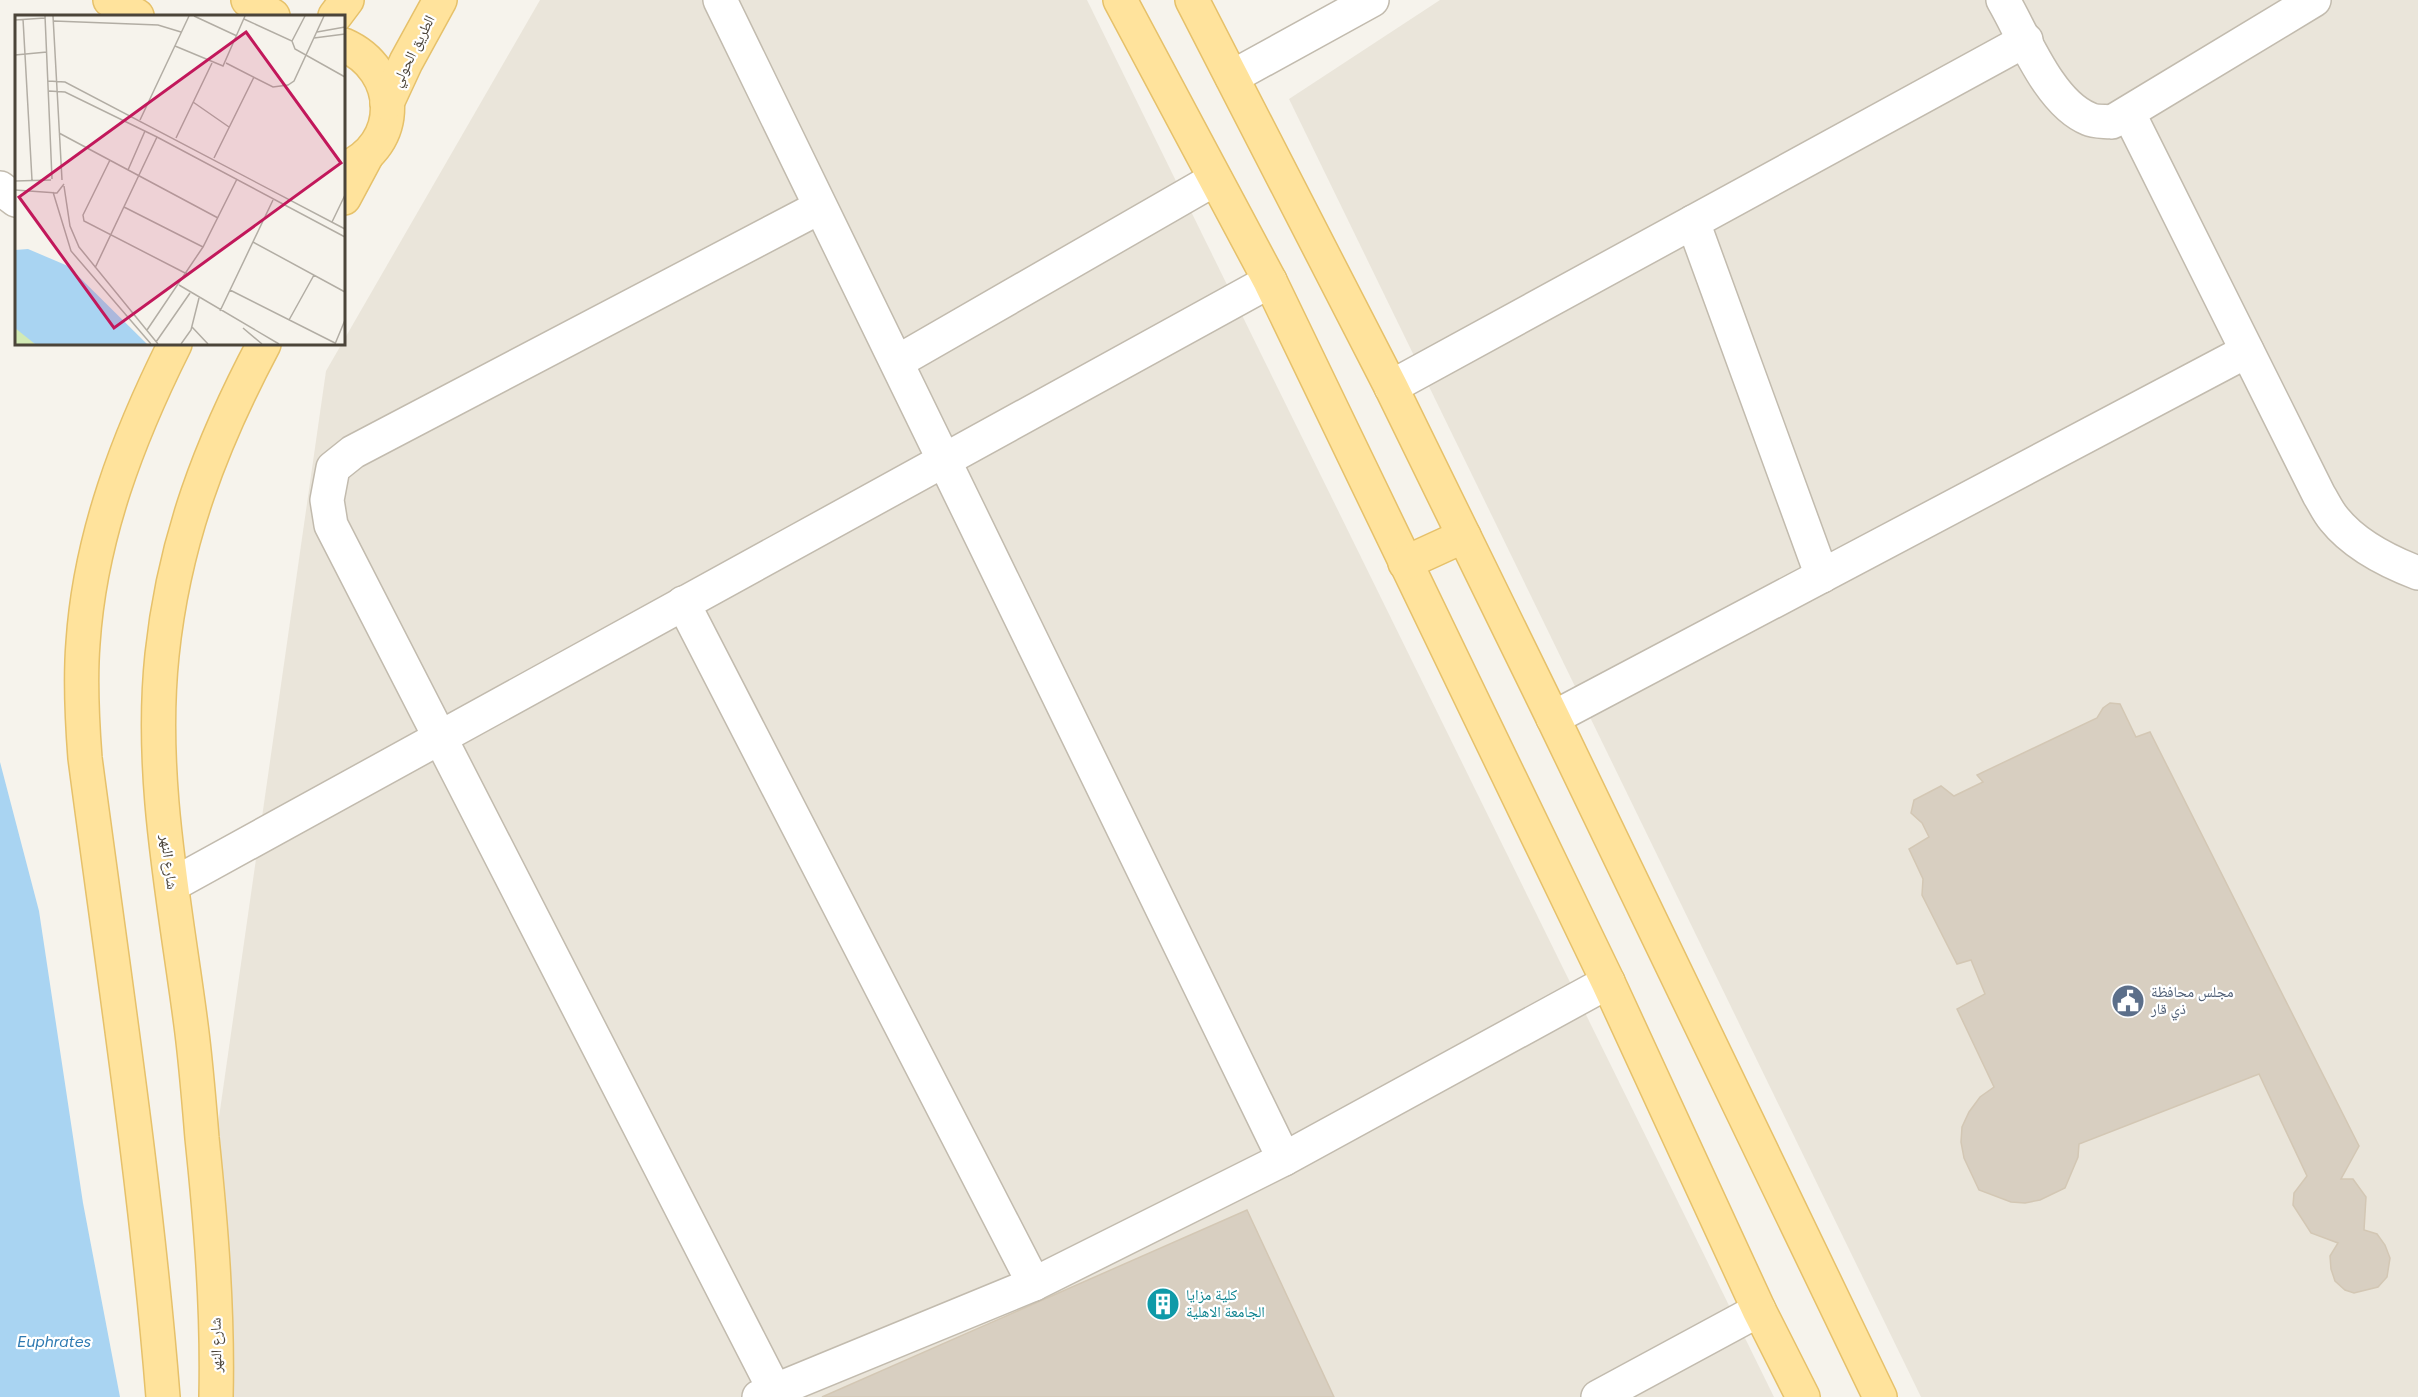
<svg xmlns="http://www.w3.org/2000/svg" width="2418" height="1397" viewBox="0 0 2418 1397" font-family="Figtree,'Noto Naskh Arabic',sans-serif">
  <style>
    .residential { fill: #eae5da }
    .water { fill: #a9d4f2 }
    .building { fill: #d8cfc1; stroke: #d3c7b4; stroke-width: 1.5 }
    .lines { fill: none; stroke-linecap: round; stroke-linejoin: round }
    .minor-casing { stroke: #c2bbae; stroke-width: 36 }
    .major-casing { stroke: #e6c16a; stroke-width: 36 }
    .minor { stroke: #fff; stroke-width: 33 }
    .major { stroke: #ffe39c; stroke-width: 33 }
    .labels { text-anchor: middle; stroke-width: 4.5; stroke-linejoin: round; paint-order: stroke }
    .street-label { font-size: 15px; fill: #4b4439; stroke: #fff }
    .service-label { font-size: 15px; fill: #4e5e75; stroke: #fff; text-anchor: start }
    .culture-label { font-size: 15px; fill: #0d838f; stroke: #fff; text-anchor: start }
    .water-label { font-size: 16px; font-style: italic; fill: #2e7ab2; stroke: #fff }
    .inset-road { fill: none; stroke: #b2ada4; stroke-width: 1.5 }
    .view { fill: #c2185b; fill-opacity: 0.15; stroke: #c2185b; stroke-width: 3 }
    .inset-edge { fill: none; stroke: #4b4439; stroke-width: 3 }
  </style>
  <rect width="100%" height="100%" fill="#f6f3ec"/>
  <g class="residential">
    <path d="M 540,0 L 1087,0 L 1774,1397 L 215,1397 L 214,1152 L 326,371 Z"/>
    <path d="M 1440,0 L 2418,0 L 2418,1397 L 1921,1397 L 1289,99 Z"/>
  </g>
  <path class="water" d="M 0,762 L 39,911 L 83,1203 L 120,1397 L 0,1397 Z"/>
  <g class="building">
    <path d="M 2110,703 L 2120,704 L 2136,737 L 2150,732 L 2359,1146 L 2341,1179 L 2353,1179 L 2366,1197 L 2364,1230 L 2377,1234 L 2385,1245 L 2390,1258 L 2387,1277 L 2378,1287 L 2354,1293 L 2345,1290 L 2335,1281 L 2331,1269 L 2330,1256 L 2338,1243 L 2311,1233 L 2293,1205 L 2294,1193 L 2307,1176 L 2259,1074 L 2079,1144 L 2078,1157 L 2065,1188 L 2040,1200 L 2025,1203 L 2011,1202 L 1979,1190 L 1964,1158 L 1961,1142 L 1962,1127 L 1969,1112 L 1980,1097 L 1994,1087 L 1957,1009 L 1985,994 L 1971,960 L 1957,964 L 1922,895 L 1923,879 L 1909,849 L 1929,837 L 1922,823 L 1911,813 L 1914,800 L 1941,786 L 1954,796 L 1983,782 L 1977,775 L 2097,718 L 2103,708 Z"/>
    <path d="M 1247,1210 L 1334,1397 L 822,1397 Z"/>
  </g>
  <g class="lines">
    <g class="minor-casing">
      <g id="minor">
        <path d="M 720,0 L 1284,1159"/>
        <path d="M 2003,0 C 2024,36 2049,103 2089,119 C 2095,122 2105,121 2112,122 L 2314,0"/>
        <path d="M 1232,77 L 1372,0"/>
        <path d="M 2129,114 L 2319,495 C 2324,503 2328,512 2334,519 C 2354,544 2389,562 2418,573"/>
        <path d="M 0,188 L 16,200"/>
        <path d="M 1693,222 L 1822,576"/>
        <path d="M 897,362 L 1215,179"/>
        <path d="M 1391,387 L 2026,40"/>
        <path d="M 683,603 L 1034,1284"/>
        <path d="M 1553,718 L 2247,351"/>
        <path d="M 172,885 L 1270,281"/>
        <path d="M 775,1391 L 331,525 L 327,500 L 333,468 L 353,452 L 820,207"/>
        <path d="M 759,1397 L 1034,1284 L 1284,1159 L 1608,982"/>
        <path d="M 1598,1397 L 1759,1310"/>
      </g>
    </g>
    <g class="major-casing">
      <g id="major">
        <path d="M 110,0 L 137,16"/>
        <path d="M 248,0 L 273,16"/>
        <path d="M 1120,0 L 1270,281 L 1608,982 L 1759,1310 L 1803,1397"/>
        <path d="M 1192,0 L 1391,387 L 1553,718 L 1880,1397"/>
        <path d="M 335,16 L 347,0"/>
        <path d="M 344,45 C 401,70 403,145 344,169"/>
        <path d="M 387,103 L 406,62 L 440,0"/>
        <path d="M 344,198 L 367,155"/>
        <path d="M 1405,563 L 1464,536"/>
        <path d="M 163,1397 C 146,1183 113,970 85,758 C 82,719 80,681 83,643 C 90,537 128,438 175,344"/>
        <path d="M 216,1397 C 218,1310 211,1224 202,1138 C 199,1101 196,1063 191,1025 C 175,902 149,779 162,655 C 174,540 211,444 264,344"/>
      </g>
    </g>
    <use href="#minor" class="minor"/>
    <use href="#major" class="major"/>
  </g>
  <defs>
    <g id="civic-disc" transform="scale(1.725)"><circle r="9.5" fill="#5c6f8a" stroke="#fff"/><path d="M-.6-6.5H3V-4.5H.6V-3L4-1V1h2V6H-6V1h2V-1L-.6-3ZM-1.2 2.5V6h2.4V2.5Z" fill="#fff"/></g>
    <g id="building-disc" transform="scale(1.725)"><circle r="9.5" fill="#0f9aa8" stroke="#fff"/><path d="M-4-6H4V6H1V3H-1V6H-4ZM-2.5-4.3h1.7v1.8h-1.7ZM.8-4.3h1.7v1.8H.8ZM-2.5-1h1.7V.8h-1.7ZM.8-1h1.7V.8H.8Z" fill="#fff"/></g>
  </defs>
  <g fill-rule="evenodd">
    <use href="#civic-disc" x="2128" y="1001"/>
    <use href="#building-disc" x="1163" y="1304"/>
  </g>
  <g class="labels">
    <g class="street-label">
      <text transform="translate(413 51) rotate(-63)" y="5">الطريق الحولي</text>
      <text transform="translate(169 862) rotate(83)" y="5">شارع النهر</text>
      <text transform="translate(216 1345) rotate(-91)" y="5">شارع النهر</text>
    </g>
    <g class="service-label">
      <text x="2151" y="997">مجلس محافظة<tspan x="2151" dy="17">ذي قار</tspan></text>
    </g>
    <g class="culture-label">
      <text x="1186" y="1300">كلية مزايا<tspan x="1186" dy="17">الجامعة الاهلية</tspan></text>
    </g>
    <g class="water-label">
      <text x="54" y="1347">Euphrates</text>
    </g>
  </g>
  <g transform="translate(15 15)">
    <rect width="330" height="330" fill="#f6f3ec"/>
    <path d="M 0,313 L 11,319 L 20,329 L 0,329 Z" fill="#d2eab5"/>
    <path d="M 13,234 L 53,251 L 132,329 L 20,329 L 0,313 L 0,235 Z" fill="#a9d4f2"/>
    <path class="inset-road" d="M 30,1 L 37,164M 38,1 L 47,165M 179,1 L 222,21M 8,4 L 17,165M 229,4 L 277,26 L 280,34 L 330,62M 0,5 L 30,3M 39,6 L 143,10 L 166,17M 302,17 L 330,12M 299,23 L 330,19M 277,26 L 290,1M 160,31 L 208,51 L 230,1M 0,40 L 32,37M 211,48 L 258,72 L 273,70 L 279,66 L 309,1M 33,66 L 50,67 L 330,214M 34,76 L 50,77 L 142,122 L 330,222M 178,87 L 214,112M 125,105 L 174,1M 44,118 L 203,203M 161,123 L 197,48M 199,143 L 239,62M 95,145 L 68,200 L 69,206 L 172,259M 113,155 L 130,116M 0,166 L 36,165M 49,171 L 55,211 L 64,232 L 143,329M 0,175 L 42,178 L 49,169M 38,177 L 56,236 L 136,329M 109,192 L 188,232M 317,207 L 330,180M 238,227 L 330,277M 80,253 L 142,122M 164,270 L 264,329M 215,275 L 320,328M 205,296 L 258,185M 274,305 L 299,260M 177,312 L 193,329M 228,313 L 247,329M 132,315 L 188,232 L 222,164M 141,327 L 175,278M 166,329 L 176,315 L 184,283M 320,329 L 330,305"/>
    <path class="view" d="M 231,17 L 326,148 L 99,313 L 4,182 Z"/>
    <rect width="330" height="330" class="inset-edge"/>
  </g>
</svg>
